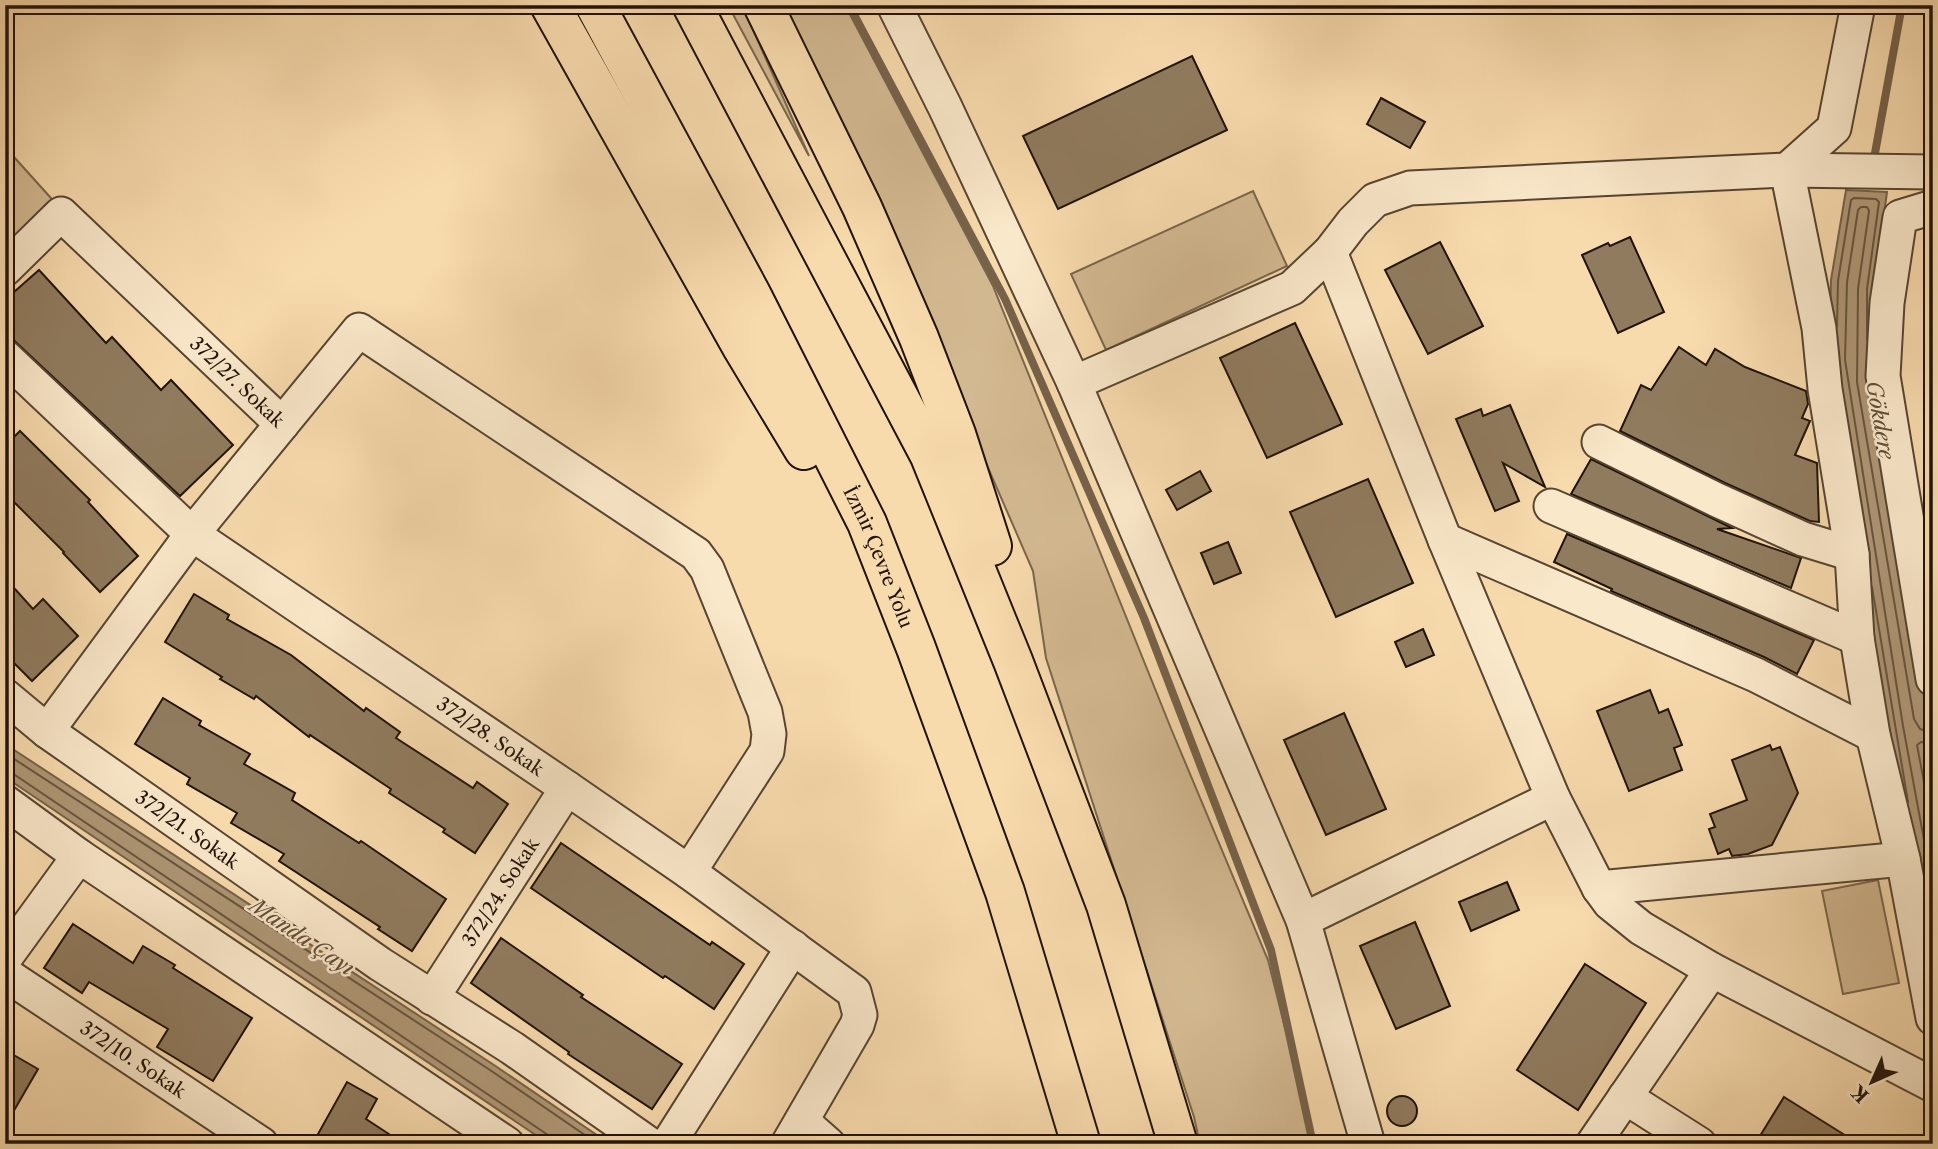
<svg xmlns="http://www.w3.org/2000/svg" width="1938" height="1149" viewBox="0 0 1938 1149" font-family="'Libre Caslon Text',serif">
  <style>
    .green { fill: #d3b991; stroke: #7a664d; stroke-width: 2 }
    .water { fill: #af9775; stroke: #76624a; stroke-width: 2 }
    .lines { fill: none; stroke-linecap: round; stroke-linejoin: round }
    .shore { stroke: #68553f; stroke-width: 2 }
    .stream { stroke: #76624a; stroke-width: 8 }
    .building { fill: #907b5e; stroke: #201309; stroke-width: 2 }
    .minor-casing { stroke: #564532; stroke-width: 37 }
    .highway-casing { stroke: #201309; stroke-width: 42 }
    .minor { stroke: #fae8ca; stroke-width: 33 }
    .highway { stroke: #f8dbad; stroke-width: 38 }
    .labels { text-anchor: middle; stroke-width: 5; stroke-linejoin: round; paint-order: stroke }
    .street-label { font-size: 19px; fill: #201309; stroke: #fae8ca }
    .water-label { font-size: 21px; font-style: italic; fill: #604e3a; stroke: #fae8ca }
  </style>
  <rect width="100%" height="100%" fill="#f8dbad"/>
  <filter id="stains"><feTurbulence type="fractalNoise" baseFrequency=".00286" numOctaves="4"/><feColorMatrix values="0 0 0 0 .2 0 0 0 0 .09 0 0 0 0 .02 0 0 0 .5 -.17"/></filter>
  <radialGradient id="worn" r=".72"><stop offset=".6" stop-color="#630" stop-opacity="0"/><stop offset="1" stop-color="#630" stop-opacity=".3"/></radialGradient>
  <g class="green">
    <path d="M 728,5 L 742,5 L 809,156 Z"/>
    <path d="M 777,5 L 845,5 L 993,286 L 1172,731 L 1268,960 L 1314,1144 L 1200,1144 L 1194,1117 L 1046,658 L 1033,571 L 837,121 Z"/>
    <path d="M 5,147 L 59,207 L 5,255 Z"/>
    <path d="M 1253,191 L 1287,266 L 1106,350 L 1071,274 Z"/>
    <path d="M 1878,880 L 1899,983 L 1843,994 L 1822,891 Z"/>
  </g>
  <g class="water">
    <path d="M 1846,190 L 1887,192 L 1874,290 L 1873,380 L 1933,736 L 1933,978 L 1888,729 L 1829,361 L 1831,280 Z"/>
    <path d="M 5,744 L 494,1065 L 610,1144 L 549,1144 L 5,777 Z"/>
  </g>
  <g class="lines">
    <g class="shore">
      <path d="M 1837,326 L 1838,281 L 1851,200 L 1854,198 L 1876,199 L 1879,202 L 1867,289 L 1867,340"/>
      <path d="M 1872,587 L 1908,802"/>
      <path d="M 1933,733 L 1920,729 L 1914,719 L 1857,382 L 1858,289 L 1869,211 L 1867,207 L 1861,207 L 1858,210 L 1847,282 L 1845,360 L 1903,726 L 1933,889"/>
      <path d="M 1933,743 L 1921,742 L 1917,745 L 1933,830"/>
      <path d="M 5,753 L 490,1070 L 598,1144"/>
      <path d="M 5,772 L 12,773 L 548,1135 L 551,1139 L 552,1144"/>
    </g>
    <g class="stream">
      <path d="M 849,5 L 1005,299 L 1144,618 L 1271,950 L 1313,1144"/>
      <path d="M 1873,164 L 1902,5"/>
    </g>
  </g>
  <g class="building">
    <path d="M 1192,56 L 1227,130 L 1058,209 L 1023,136 Z"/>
    <path d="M 1381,98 L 1425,122 L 1410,148 L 1367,124 Z"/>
    <path d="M 1630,237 L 1664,312 L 1618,333 L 1582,255 L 1608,243 L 1610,246 Z"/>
    <path d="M 1440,242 L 1483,326 L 1428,354 L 1385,270 Z"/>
    <path d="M 39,270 L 106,343 L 112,337 L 161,390 L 171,380 L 233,445 L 180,496 L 5,332 L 5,300 Z"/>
    <path d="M 1295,323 L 1342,424 L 1267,458 L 1220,358 Z"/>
    <path d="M 1679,347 L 1706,365 L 1715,349 L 1745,367 L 1806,391 L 1808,404 L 1802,418 L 1810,421 L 1795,455 L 1817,463 L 1819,522 L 1810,521 L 1725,483 L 1620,431 L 1641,385 L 1651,390 Z"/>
    <path d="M 1510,405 L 1545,487 L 1503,463 L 1519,501 L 1495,511 L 1456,419 L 1481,409 L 1483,416 Z"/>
    <path d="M 20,431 L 90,500 L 88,502 L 138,556 L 100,592 L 63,553 L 64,552 L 5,493 L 5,446 Z"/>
    <path d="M 1591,459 L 1732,528 L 1717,529 L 1801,558 L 1791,588 L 1571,494 Z"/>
    <path d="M 1200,471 L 1211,491 L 1177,510 L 1166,490 Z"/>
    <path d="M 1368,479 L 1413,583 L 1336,617 L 1290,512 Z"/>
    <path d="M 1567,534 L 1814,640 L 1797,674 L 1764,657 L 1611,591 L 1612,589 L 1554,562 Z"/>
    <path d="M 1228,542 L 1241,573 L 1214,584 L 1201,553 Z"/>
    <path d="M 5,578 L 33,609 L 43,599 L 78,636 L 32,681 L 5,654 Z"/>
    <path d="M 194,594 L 229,615 L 227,619 L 291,655 L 364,711 L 366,708 L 400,732 L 396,738 L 473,788 L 477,782 L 508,804 L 475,853 L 443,832 L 445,829 L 389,793 L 391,789 L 310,735 L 309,737 L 256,696 L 254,699 L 220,679 L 222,677 L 165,642 Z"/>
    <path d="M 1423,629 L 1434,655 L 1406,667 L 1395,642 Z"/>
    <path d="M 1650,690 L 1659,713 L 1668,709 L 1682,745 L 1674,748 L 1682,770 L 1629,791 L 1597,711 Z"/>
    <path d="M 163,698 L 201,721 L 199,725 L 250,754 L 244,764 L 295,793 L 292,800 L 359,843 L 361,841 L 446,899 L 412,951 L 378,929 L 380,927 L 279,861 L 284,854 L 231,823 L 237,813 L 187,784 L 190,778 L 135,744 Z"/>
    <path d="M 1344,713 L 1386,809 L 1326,835 L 1284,740 Z"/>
    <path d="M 1770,745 L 1772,750 L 1780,747 L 1798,793 L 1772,845 L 1748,854 L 1732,856 L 1729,849 L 1718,854 L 1709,829 L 1715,827 L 1710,814 L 1747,800 L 1732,760 Z"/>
    <path d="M 561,843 L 710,945 L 712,942 L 744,964 L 714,1009 L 665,976 L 663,978 L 531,888 Z"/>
    <path d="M 1507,882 L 1519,910 L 1471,931 L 1459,902 Z"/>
    <path d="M 1415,922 L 1450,1006 L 1396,1029 L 1360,946 Z"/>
    <path d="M 73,924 L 133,963 L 143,946 L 175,965 L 173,968 L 252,1018 L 213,1081 L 157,1047 L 168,1029 L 89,982 L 82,993 L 44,968 Z"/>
    <path d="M 501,938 L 583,995 L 581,997 L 682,1064 L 652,1109 L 568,1054 L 569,1052 L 471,983 Z"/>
    <path d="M 1585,964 L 1646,1003 L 1578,1110 L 1517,1070 Z"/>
    <path d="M 5,1050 L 38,1069 L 5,1126 Z"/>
    <path d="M 347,1082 L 377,1099 L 366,1119 L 404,1144 L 336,1144 L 318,1134 Z"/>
    <circle cx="1402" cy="1111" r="15"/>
    <path d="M 1784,1097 L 1859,1144 L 1755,1144 Z"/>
  </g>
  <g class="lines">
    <g class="minor-casing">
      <g id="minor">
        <path d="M 894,5 L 945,107 L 1074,383 L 1303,920 L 1368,1144"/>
        <path d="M 1858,5 L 1834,128 L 1787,170 L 1819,328 L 1825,389 L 1852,554 L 1857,638 L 1873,735 L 1903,859 L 1933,1018"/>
        <path d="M 1933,207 L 1900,217 L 1887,303 L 1883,376 L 1933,679"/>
        <path d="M 1330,252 L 1445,540 L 1553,798 L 1599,888 L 1610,903 L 1641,928 L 1712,970 L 1933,1085"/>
        <path id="s1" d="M 5,269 L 61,214 L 282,424"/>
        <path id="s2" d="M 5,357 L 192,534 L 567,788 L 689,872 L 854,992 L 860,1015 L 857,1025 L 788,1144"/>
        <path d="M 1074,383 L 1292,288 L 1330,252 L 1353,222 L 1375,200 L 1410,188 L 1787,170 L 1933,172"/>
        <path d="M 1599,442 L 1717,500 L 1803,539 L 1852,554"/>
        <path d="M 1551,506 L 1857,638"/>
        <path d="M 1445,540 L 1756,675 L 1873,735"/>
        <path id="s3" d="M 5,696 L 47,731 L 380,964 L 512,1048 L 649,1144"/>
        <path d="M 47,731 L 192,534 L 359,330 L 696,554 L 707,569 L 765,712 L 769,734 L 767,751 L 689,872"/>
        <path d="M 5,802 L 79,856 L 507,1144"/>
        <path d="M 1599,888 L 1903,859"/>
        <path d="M 1303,920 L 1553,798"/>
        <path d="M 5,958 L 79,856"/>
        <path id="s4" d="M 5,974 L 261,1144"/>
        <path id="s5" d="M 432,998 L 567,788"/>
        <path d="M 1625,1097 L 1699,1144"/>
        <path d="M 802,1121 L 828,1144"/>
        <path d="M 668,1144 L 793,947"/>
        <path d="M 1593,1144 L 1712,970"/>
      </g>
    </g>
    <g class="highway-casing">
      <g id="highway">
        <path d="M 550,5 L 742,347 L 804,450"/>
        <path id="s6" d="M 595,5 L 751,294 L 867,523 L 916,648 L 1005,892 L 1081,1144"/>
        <path d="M 692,5 L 930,456 L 1013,661 L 1106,905 L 1178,1144"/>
        <path d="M 763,5 L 862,207 L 919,338 L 956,434 L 992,546"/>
      </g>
    </g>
    <use href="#minor" class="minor"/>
    <use href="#highway" class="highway"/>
  </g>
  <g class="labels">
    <g class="street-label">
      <text dy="7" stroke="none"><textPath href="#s1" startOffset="322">372/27. Sokak</textPath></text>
      <text dy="7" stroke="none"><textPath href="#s6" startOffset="621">İzmir Çevre Yolu</textPath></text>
      <text dy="7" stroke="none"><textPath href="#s2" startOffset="618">372/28. Sokak</textPath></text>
      <text dy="7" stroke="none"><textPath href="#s3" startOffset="226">372/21. Sokak</textPath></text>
      <text dy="7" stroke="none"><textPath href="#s5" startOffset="126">372/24. Sokak</textPath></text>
      <text dy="7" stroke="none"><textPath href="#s4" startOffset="154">372/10. Sokak</textPath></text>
    </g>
    <g class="water-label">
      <text transform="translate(1880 420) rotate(80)" y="7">Gökdere</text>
      <text transform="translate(302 937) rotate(34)" y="7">Manda Çayı</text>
    </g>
  </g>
  <rect width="1938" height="1149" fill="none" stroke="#f8dbad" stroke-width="28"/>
  <rect x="7" y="7" width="1924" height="1135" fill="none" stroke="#201309" stroke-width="3.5"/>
  <rect x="14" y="14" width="1910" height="1121" fill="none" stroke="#201309" stroke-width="2"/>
  <g transform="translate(1872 1082) rotate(225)" stroke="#fae8ca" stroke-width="5" paint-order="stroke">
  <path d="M0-5L12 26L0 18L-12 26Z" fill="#201309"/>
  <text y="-10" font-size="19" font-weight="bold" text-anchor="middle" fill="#201309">K</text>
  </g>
  <rect width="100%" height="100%" filter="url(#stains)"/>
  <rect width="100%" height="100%" fill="url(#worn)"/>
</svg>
